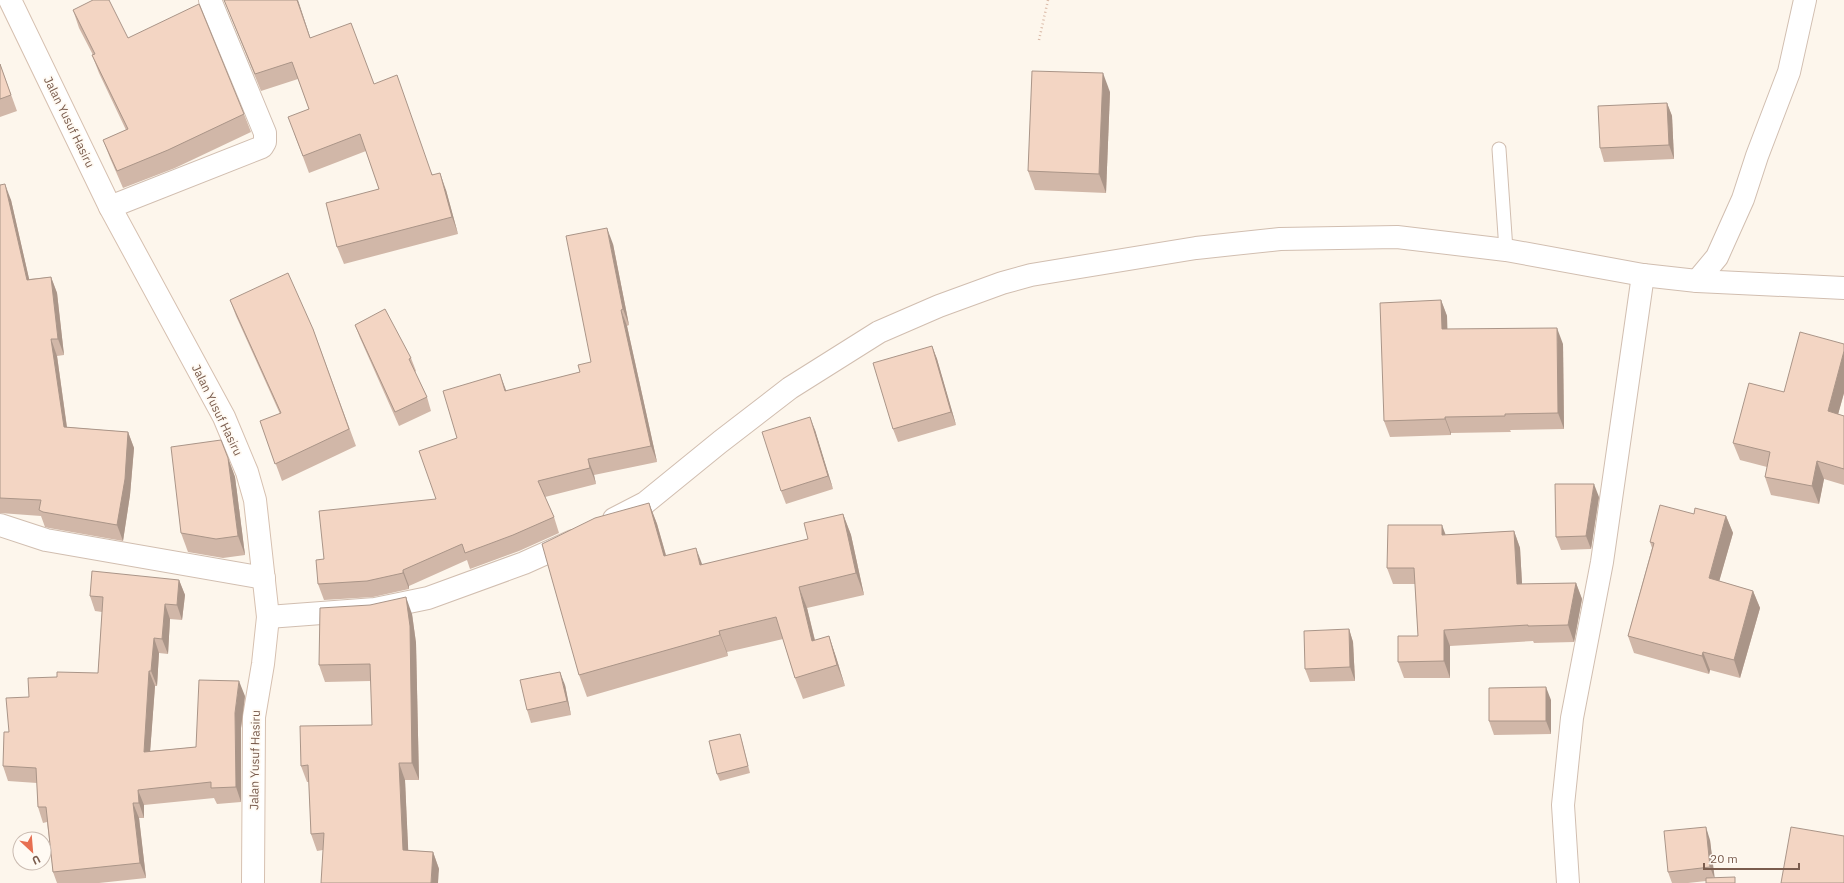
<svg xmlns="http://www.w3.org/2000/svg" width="1844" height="883" viewBox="0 0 1844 883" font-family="'IBM Plex Sans',sans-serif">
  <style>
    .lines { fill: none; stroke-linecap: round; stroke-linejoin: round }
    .service-casing { stroke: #d1beb0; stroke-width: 15 }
    .minor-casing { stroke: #d1beb0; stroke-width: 24 }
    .secondary-casing { stroke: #d6c0b0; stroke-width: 24 }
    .path { stroke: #d9b8a5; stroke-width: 2.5; stroke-dasharray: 1 3; stroke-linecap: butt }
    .service { stroke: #fff; stroke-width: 13 }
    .minor { stroke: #fff; stroke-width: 22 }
    .secondary { stroke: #fff; stroke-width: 22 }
    .wall { fill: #d1b7a8 }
    .shaded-wall { fill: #aa9588 }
    .building { fill: #f3d5c3; stroke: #aa9588 }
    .labels { text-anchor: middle; stroke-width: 3.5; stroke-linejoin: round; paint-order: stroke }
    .street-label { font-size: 12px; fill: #7a5c4d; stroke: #fffaf3 }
  </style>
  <rect width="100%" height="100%" fill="#fdf6ec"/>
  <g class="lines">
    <g class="service-casing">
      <path id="service" d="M 1499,149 L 1506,250"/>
    </g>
    <g class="minor-casing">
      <g id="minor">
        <path d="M 110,207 L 262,147 L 265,142 L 265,133 L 210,0"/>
        <path d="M 1697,281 L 1717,257 L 1743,199 L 1757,156 L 1789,72 L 1805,0"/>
        <path d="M 614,519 L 645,503 L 720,442 L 790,388 L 879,332 L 939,306 L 1002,283 L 1031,275 L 1196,248 L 1280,239 L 1397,237 L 1506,250 L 1643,275 L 1697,281 L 1844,288"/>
        <path d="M 0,525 L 46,540 L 264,578"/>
        <path d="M 268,617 L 375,609 L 428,598 L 524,563 L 573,541"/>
        <path d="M 1568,883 L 1563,805 L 1572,718 L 1602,562 L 1643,275"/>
      </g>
    </g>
    <g class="secondary-casing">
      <path id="secondary" d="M 10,0 L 110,207 L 224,417 L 247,472 L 255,500 L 268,617 L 263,664 L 254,717 L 253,883"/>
    </g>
    <path class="path" d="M 1039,40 L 1048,0"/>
    <use href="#service" class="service"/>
    <use href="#minor" class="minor"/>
    <use href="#secondary" class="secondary"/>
  </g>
  <g class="wall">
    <path d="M 224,0 L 310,38 L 374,84 L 433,175 L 446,190 L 458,234 L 344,264 L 337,247 L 379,189 L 366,151 L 309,173 L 294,133 L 309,109 L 298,79 L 261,91 Z"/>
    <path d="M 73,10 L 128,38 L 244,114 L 251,132 L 175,168 L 123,188 L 110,158 L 103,140 L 126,130 L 99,73 L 92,55 L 93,55 L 79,28 Z"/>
    <path d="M 0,64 L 17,111 L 0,117 Z"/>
    <path d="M 1110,92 L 1106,193 L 1035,190 L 1028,171 Z"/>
    <path d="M 1667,103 L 1672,116 L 1674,159 L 1604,162 L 1600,148 Z"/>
    <path d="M 0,185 L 11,200 L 29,279 L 51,277 L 57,293 L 64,355 L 57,356 L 67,427 L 128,432 L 134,448 L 130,495 L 123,541 L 49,528 L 45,527 L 41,516 L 0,513 Z"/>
    <path d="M 613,244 L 629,325 L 627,326 L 657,462 L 594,475 L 596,484 L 545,497 L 554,517 L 559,533 L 519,551 L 470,569 L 467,560 L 409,586 L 409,589 L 373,597 L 324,600 L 318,584 L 324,559 L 436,499 L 457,438 L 506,391 L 580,372 L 591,362 Z"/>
    <path d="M 230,300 L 313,329 L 356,446 L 282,481 L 260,421 L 280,414 L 236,316 Z"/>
    <path d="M 1441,300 L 1447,316 L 1447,329 L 1563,344 L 1564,429 L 1510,430 L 1511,432 L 1451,433 L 1451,435 L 1390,437 L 1384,421 Z"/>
    <path d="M 355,325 L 411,358 L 416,371 L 415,372 L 427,397 L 431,411 L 399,426 L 360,338 Z"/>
    <path d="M 1844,344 L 1844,393 L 1838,414 L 1844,416 L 1844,485 L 1824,479 L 1819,504 L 1771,495 L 1765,477 L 1767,467 L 1740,460 L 1733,443 L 1784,392 Z"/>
    <path d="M 932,346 L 937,359 L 956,425 L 898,442 L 893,429 Z"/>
    <path d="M 815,430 L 833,489 L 786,504 L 781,491 Z"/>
    <path d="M 228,458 L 235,477 L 245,555 L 223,558 L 188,552 L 181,533 Z"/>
    <path d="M 1599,497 L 1591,549 L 1561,550 L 1556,537 Z"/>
    <path d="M 649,503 L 657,524 L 666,555 L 702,565 L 808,539 L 843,514 L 851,535 L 864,595 L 807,608 L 815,640 L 829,636 L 836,657 L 845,686 L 803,699 L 795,678 L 783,639 L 727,652 L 728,656 L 587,697 L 579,675 Z"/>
    <path d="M 1726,516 L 1733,533 L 1719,581 L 1753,591 L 1760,608 L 1740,678 L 1710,670 L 1709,674 L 1634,653 L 1628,636 L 1652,548 L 1650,542 Z"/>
    <path d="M 1514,531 L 1520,548 L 1522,584 L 1576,583 L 1582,599 L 1574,642 L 1534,643 L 1533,641 L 1450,646 L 1450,678 L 1404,678 L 1398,662 L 1418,636 L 1415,584 L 1393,584 L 1387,568 L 1445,535 Z"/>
    <path d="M 179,580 L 185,595 L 182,620 L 170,619 L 168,654 L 159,653 L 157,686 L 155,686 L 150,751 L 196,747 L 245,696 L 241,728 L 241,802 L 217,804 L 214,798 L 144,805 L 144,818 L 139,818 L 146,878 L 99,883 L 57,883 L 53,872 L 47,822 L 43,823 L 38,807 L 37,783 L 8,781 L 3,766 L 9,732 L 29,697 L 57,677 L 98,673 L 102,612 L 95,611 L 90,596 Z"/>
    <path d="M 412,614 L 416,643 L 419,780 L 405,780 L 408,850 L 433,852 L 439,869 L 323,850 L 317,851 L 311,834 L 309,782 L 307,782 L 301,766 L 372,725 L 371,681 L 325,682 L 319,665 Z"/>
    <path d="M 1349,629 L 1353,642 L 1355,681 L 1310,682 L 1305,669 Z"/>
    <path d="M 565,685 L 571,715 L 531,723 L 527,710 Z"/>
    <path d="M 1551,700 L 1551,734 L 1494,735 L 1489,721 Z"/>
    <path d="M 742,741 L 750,773 L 720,781 L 717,774 Z"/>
    <path d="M 1710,840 L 1714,877 L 1706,881 L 1688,883 L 1672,883 L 1668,872 Z"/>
  </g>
  <g class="shaded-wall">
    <path d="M 297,0 L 298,0 L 316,55 L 310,38 Z"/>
    <path d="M 1103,73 L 1110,92 L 1106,193 L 1099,174 Z"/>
    <path d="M 1667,103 L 1672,116 L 1674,159 L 1669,145 Z"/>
    <path d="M 440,173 L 446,190 L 458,234 L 452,217 Z"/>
    <path d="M 5,184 L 11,200 L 33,296 L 27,280 Z"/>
    <path d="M 607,228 L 613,244 L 629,325 L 623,309 Z"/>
    <path d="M 51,277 L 57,293 L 64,355 L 58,339 Z"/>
    <path d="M 1441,300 L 1447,316 L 1448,346 L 1442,329 Z"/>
    <path d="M 621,310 L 627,326 L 657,462 L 651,446 Z"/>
    <path d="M 1557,328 L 1563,344 L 1564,429 L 1558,413 Z"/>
    <path d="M 51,339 L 57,356 L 69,443 L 64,427 Z"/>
    <path d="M 932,346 L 937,359 L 956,425 L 951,412 Z"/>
    <path d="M 1844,351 L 1844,393 L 1834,429 L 1828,411 Z"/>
    <path d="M 500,374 L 506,390 L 511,407 L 505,391 Z"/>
    <path d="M 810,417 L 815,430 L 833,489 L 828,476 Z"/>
    <path d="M 1445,417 L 1451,433 L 1451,435 L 1445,419 Z"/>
    <path d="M 128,432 L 134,448 L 130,495 L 123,541 L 117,525 Z"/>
    <path d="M 228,458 L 235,477 L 245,555 L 238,536 Z"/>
    <path d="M 588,459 L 594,475 L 596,484 L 590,468 Z"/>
    <path d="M 1817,461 L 1824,479 L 1819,504 L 1812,486 Z"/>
    <path d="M 1594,484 L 1599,497 L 1591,549 L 1586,536 Z"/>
    <path d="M 649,503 L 657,524 L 672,577 L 664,556 Z"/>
    <path d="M 843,514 L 851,535 L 864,595 L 856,573 Z"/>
    <path d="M 1726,516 L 1733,533 L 1715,596 L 1709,578 Z"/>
    <path d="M 1442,525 L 1448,541 L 1442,535 Z"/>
    <path d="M 1514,531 L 1520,548 L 1523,601 L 1517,584 Z"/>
    <path d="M 696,548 L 704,569 L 700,565 Z"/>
    <path d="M 403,570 L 409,586 L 409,589 L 403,573 Z"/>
    <path d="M 179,580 L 185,595 L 182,620 L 177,605 Z"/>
    <path d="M 1576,583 L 1582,599 L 1574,642 L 1568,625 Z"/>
    <path d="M 799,587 L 807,608 L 820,662 L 812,641 Z"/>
    <path d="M 1753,591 L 1760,608 L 1740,678 L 1734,660 Z"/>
    <path d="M 406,597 L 412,614 L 416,643 L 419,780 L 412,763 Z"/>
    <path d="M 165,604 L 170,619 L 168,654 L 162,639 Z"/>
    <path d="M 1349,629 L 1353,642 L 1355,681 L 1350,667 Z"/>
    <path d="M 1444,630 L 1450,646 L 1450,678 L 1444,661 Z"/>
    <path d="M 719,631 L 727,652 L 728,656 L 720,635 Z"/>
    <path d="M 829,636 L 836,657 L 845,686 L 837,665 Z"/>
    <path d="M 154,638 L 159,653 L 157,686 L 151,671 Z"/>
    <path d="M 1703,652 L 1710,670 L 1709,674 L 1702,656 Z"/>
    <path d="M 149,671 L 155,686 L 149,767 L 144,752 Z"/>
    <path d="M 560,672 L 565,685 L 571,715 L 567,701 Z"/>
    <path d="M 239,681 L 245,696 L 241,728 L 241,802 L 236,787 L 235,713 Z"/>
    <path d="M 1546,687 L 1551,700 L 1551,734 L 1546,721 Z"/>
    <path d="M 399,763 L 405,780 L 409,867 L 403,850 Z"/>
    <path d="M 138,790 L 144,805 L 144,818 L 139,803 Z"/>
    <path d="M 133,803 L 139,818 L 146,878 L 140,863 Z"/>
    <path d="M 1706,827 L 1710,840 L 1715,880 L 1710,867 Z"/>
    <path d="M 433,852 L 439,869 L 438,883 L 431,883 Z"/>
  </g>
  <g class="building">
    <path d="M 93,0 L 109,0 L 128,38 L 199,4 L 244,114 L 168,150 L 117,171 L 103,140 L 128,129 L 92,55 L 95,54 L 73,10 Z"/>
    <path d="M 224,0 L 297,0 L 310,38 L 351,23 L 374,84 L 397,75 L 432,175 L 440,173 L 452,217 L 337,247 L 326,203 L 379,189 L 360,134 L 303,156 L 288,117 L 309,109 L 292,62 L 255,74 Z"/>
    <path d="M 0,64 L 11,95 L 0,99 Z"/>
    <path d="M 1032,71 L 1103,73 L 1099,174 L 1028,171 Z"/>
    <path d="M 1667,103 L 1669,145 L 1600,148 L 1598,106 Z"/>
    <path d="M 5,184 L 27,280 L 51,277 L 58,339 L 51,339 L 64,427 L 128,432 L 125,479 L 117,525 L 43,512 L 39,510 L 41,500 L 0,498 L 0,185 Z"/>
    <path d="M 607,228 L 623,309 L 621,310 L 651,446 L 588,459 L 590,468 L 538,481 L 554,517 L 513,535 L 465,553 L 462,544 L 403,570 L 403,573 L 367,581 L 318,584 L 316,560 L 324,559 L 319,511 L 436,499 L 419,451 L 457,438 L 443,391 L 500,374 L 505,391 L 580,372 L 578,365 L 591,362 L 566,236 Z"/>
    <path d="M 288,273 L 313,329 L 349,429 L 275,464 L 260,421 L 281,413 L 230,300 Z"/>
    <path d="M 1441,300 L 1442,329 L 1557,328 L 1558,413 L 1505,414 L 1505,416 L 1445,417 L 1445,419 L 1384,421 L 1380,303 Z"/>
    <path d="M 385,309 L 411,358 L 409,359 L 427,397 L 395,412 L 355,325 Z"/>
    <path d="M 1800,332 L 1844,344 L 1844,351 L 1828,411 L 1844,416 L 1844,469 L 1817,461 L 1812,486 L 1765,477 L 1770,452 L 1733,443 L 1749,383 L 1784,392 Z"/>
    <path d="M 932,346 L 951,412 L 893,429 L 873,363 Z"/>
    <path d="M 810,417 L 828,476 L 781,491 L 762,432 Z"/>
    <path d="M 221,440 L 228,458 L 238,536 L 216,539 L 181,533 L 171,447 Z"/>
    <path d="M 1555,484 L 1594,484 L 1586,536 L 1556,537 Z"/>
    <path d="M 649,503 L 664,556 L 696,548 L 700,565 L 808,539 L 804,523 L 843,514 L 856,573 L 799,587 L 812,641 L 829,636 L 837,665 L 795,678 L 776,617 L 719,631 L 720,635 L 579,675 L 542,544 L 595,518 Z"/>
    <path d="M 1660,505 L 1694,514 L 1695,508 L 1726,516 L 1709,578 L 1753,591 L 1734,660 L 1703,652 L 1702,656 L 1628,636 L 1654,543 L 1650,542 Z"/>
    <path d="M 1388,525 L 1442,525 L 1442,535 L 1514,531 L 1517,584 L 1576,583 L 1568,625 L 1528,626 L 1528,625 L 1444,630 L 1444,661 L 1398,662 L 1398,636 L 1418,636 L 1414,568 L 1387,568 Z"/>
    <path d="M 92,571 L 179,580 L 177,605 L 165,604 L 162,639 L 154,638 L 151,671 L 149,671 L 144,752 L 196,747 L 199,680 L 239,681 L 235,713 L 236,787 L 211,788 L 211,782 L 138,790 L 139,803 L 133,803 L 140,863 L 53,872 L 46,807 L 38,807 L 36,768 L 3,766 L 4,732 L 9,732 L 6,698 L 29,697 L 28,678 L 57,677 L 57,672 L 98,673 L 103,597 L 90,596 Z"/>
    <path d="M 406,597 L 410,626 L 412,763 L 399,763 L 403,850 L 433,852 L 431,883 L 321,883 L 324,833 L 311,834 L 308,765 L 301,766 L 300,726 L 372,725 L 370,664 L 319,665 L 320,608 L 370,605 Z"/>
    <path d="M 1349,629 L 1350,667 L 1305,669 L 1304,631 Z"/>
    <path d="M 560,672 L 567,701 L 527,710 L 520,680 Z"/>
    <path d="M 1546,687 L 1546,721 L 1489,721 L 1489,688 Z"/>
    <path d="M 740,734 L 748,766 L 717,774 L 709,741 Z"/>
    <path d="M 1706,827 L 1710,867 L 1668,872 L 1664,831 Z"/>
    <path d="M 1791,827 L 1844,836 L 1844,883 L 1781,883 Z"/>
    <path d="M 1735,877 L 1735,883 L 1706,883 L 1706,878 Z"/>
  </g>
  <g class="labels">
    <g class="street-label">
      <text transform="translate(69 122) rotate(64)" y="4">Jalan Yusuf Hasiru</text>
      <text transform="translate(217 410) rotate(64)" y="4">Jalan Yusuf Hasiru</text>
      <text transform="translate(255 760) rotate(-89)" y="4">Jalan Yusuf Hasiru</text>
    </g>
  </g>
  <g transform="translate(32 851) rotate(154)"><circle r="19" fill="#fffaf3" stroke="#cabbb1"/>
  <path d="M0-3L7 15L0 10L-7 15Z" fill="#e76f51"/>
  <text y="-6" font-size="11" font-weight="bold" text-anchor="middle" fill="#7a5c4d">U</text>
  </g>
  <path d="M1704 863v6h95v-6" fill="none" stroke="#7a5c4d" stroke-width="2"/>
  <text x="1710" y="863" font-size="12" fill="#7a5c4d" stroke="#fffaf3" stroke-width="3" paint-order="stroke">20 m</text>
</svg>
